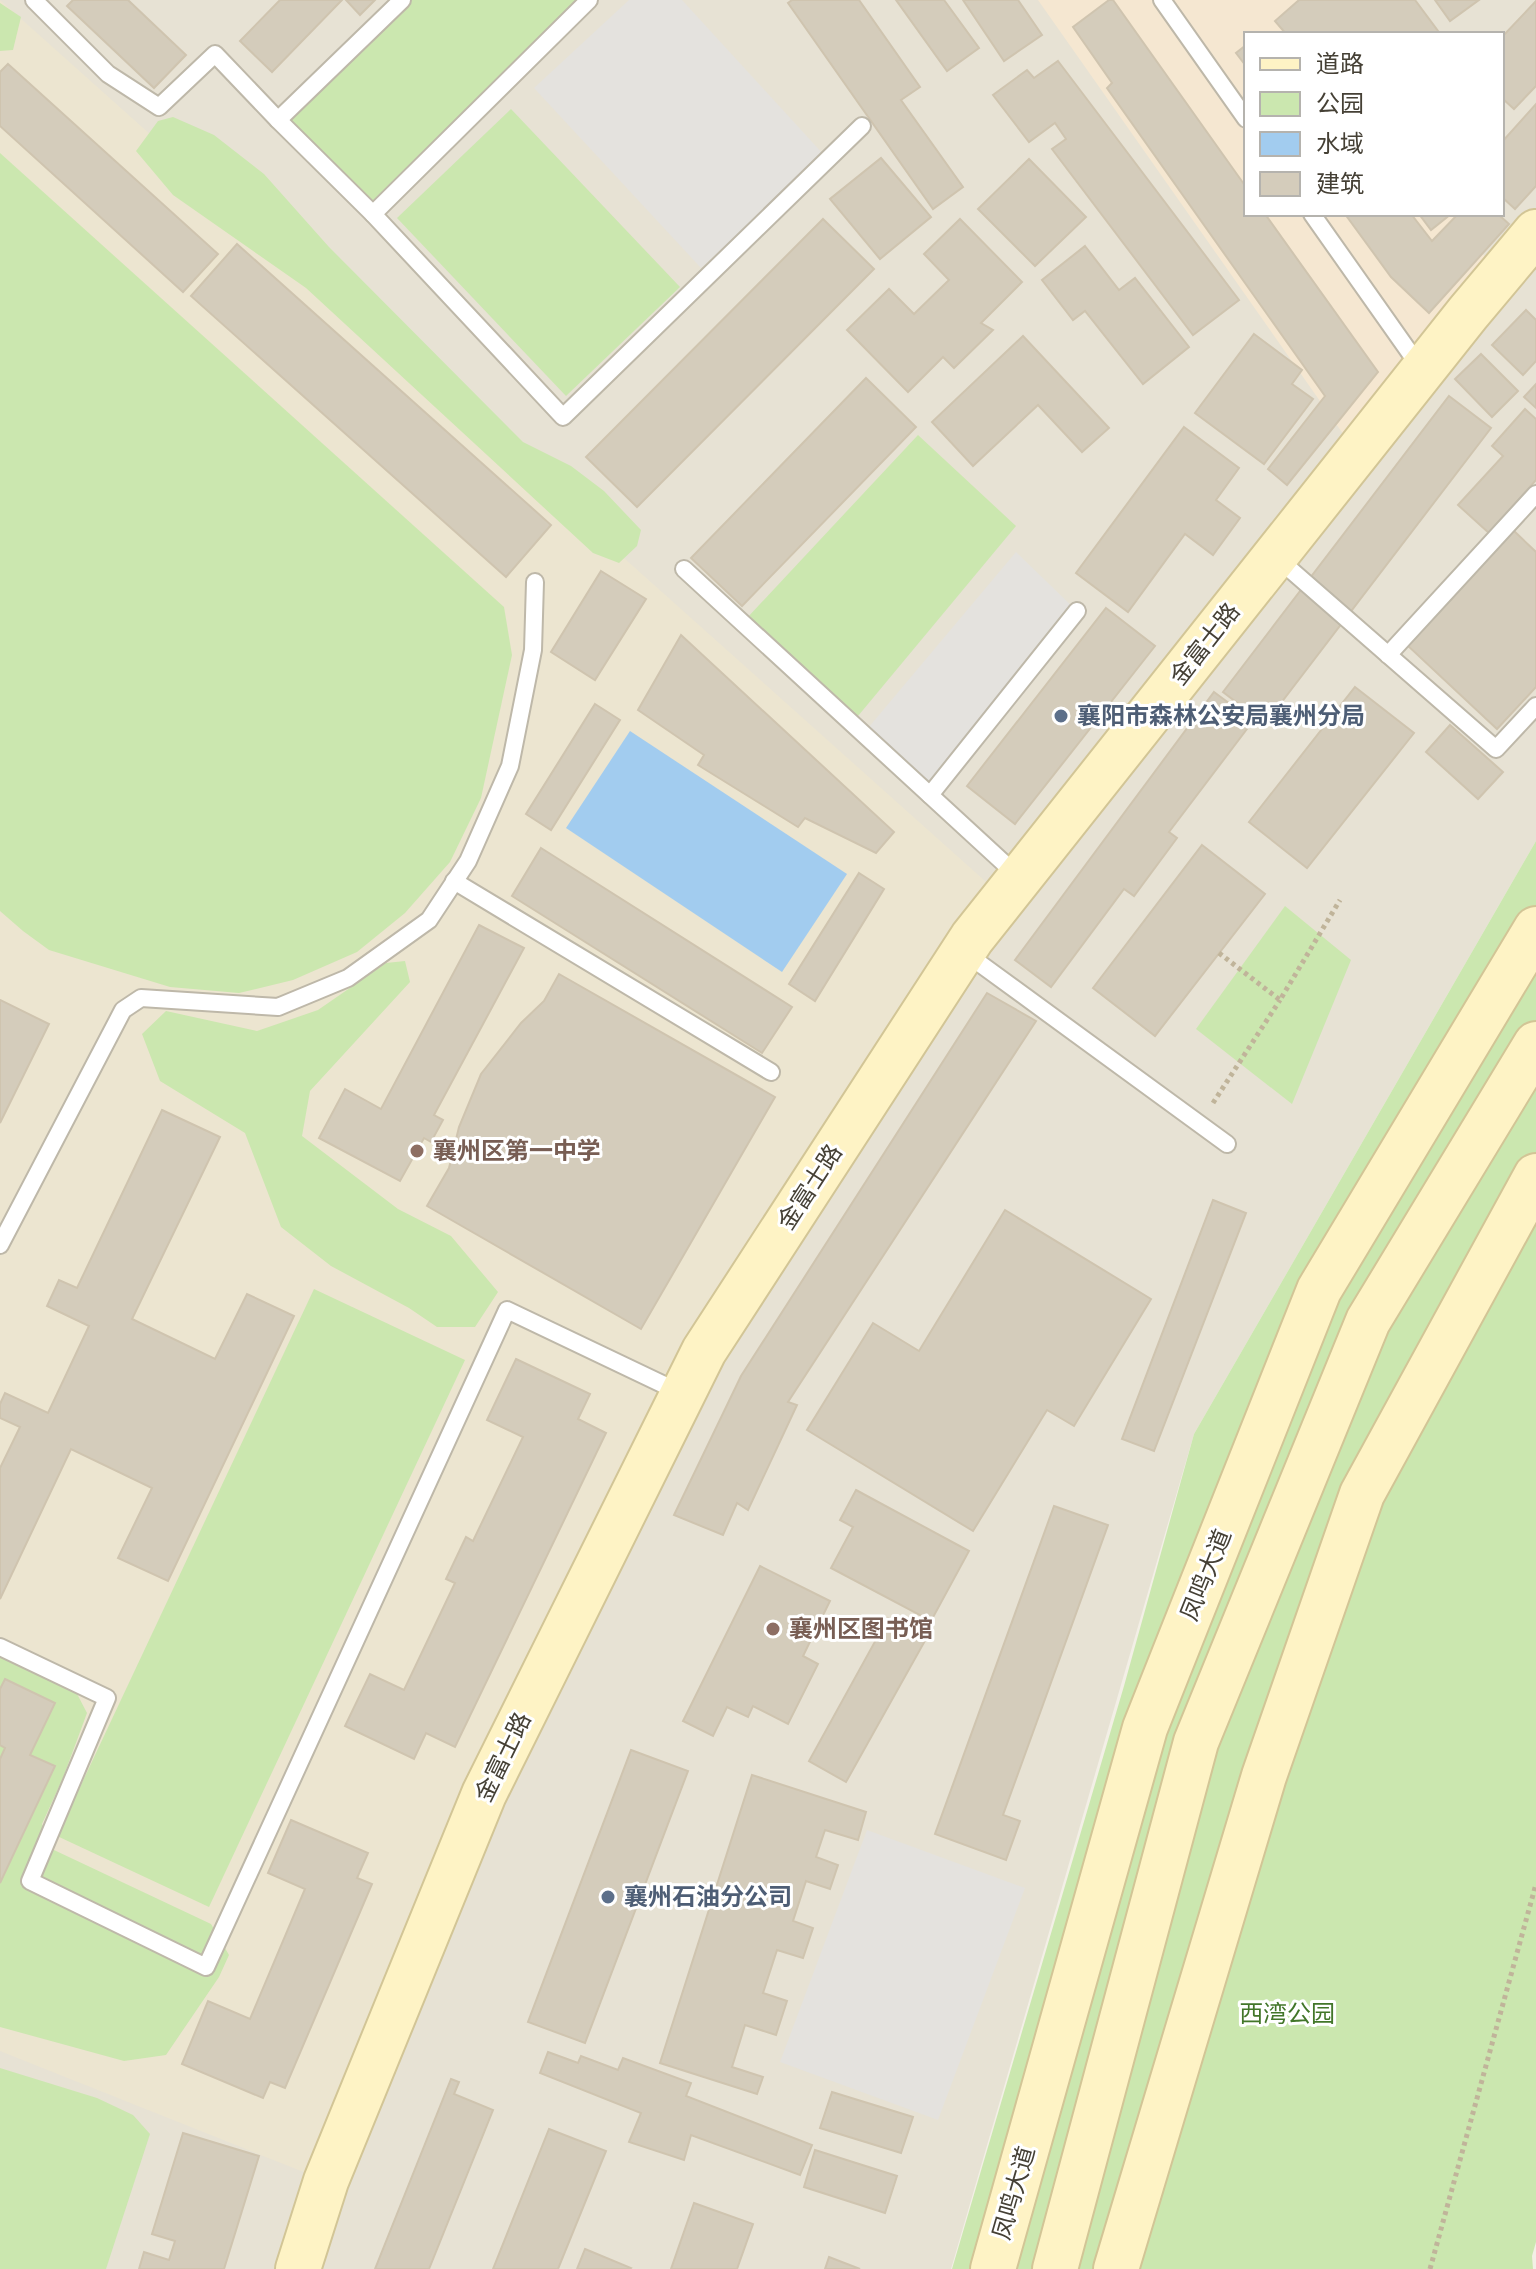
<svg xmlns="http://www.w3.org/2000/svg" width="1536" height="2269" viewBox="0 0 1536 2269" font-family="Manrope,'Noto Sans SC',sans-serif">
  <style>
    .residential { fill: #e7e2d4; fill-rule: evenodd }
    .commercial { fill: #f5e7d1 }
    .education { fill: #ece5d0 }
    .green { fill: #cbe7af }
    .parking { fill: #e4e2de }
    .water { fill: #a2ccef }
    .building { fill: #d4ccbb; stroke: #cfc4af; stroke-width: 2 }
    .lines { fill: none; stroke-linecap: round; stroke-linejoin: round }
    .lane-casing { stroke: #beb8a9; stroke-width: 20 }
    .secondary-casing { stroke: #d2c596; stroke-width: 48 }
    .path { stroke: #c0b49a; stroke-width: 5; stroke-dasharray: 4 4; stroke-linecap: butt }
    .lane { stroke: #fff; stroke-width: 16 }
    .secondary { stroke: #fef3c5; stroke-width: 44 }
    .service-dot { fill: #5c6f8a; stroke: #fff; stroke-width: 3 }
    .education-dot { fill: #8d6e63; stroke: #fff; stroke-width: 3 }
    .labels { text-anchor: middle; stroke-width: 6; stroke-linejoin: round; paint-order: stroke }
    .street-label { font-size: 24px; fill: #454035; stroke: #fff }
    .service-label { font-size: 24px; font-weight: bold; fill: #4e5e75; stroke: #fff; text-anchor: start }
    .education-label { font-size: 24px; font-weight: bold; fill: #785e54; stroke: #fff; text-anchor: start }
    .park-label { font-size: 24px; fill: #427629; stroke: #fff }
  </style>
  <rect width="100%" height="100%" fill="#f3efe6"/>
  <path class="residential" d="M 0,0 L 1536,0 L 1536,841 L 1194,1434 L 951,2269 L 0,2269 ZM 1246,34 L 1502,34 L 1502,214 L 1246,214 Z"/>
  <path class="commercial" d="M 1038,0 L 1311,0 L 1334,34 L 1246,34 L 1246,214 L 1456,214 L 1489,263 L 1346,438 Z"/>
  <path class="education" d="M 0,0 L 1004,898 L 704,1351 L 326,2181 L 0,2051 Z"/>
  <g class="green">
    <path d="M 402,0 L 589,0 L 373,214 L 278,120 Z"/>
    <path d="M 0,3 L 21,17 L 13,50 L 0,51 Z"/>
    <path d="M 511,109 L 680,287 L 566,396 L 397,218 Z"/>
    <path d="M 173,117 L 214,135 L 264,174 L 329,247 L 523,442 L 571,466 L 604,491 L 641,530 L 637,546 L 619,563 L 593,553 L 306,288 L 173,195 L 136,151 L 158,121 Z"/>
    <path d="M 0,153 L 504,607 L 512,655 L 481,798 L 450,862 L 405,913 L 357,952 L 293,980 L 239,993 L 170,987 L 49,950 L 23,931 L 0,911 Z"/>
    <path d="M 918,435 L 1016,526 L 858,716 L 746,619 Z"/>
    <path d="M 1536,841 L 1536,2242 L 1532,2256 L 1533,2269 L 952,2269 L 1124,1686 L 1194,1434 Z"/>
    <path d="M 1285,906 L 1351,960 L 1292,1104 L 1196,1029 Z"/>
    <path d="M 405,961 L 410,982 L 310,1091 L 302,1136 L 398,1209 L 451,1236 L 498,1292 L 475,1327 L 437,1327 L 409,1308 L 331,1266 L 281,1227 L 245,1133 L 160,1081 L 142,1034 L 166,1011 L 257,1031 L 318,1010 L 386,963 Z"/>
    <path d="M 314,1289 L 465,1360 L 209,1907 L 57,1836 Z"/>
    <path d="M 0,1657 L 75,1690 L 87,1713 L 63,1778 L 42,1824 L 54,1850 L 211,1924 L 229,1955 L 219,1977 L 166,2055 L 124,2061 L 0,2027 Z"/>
    <path d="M 0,2068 L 97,2098 L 133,2115 L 150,2134 L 106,2269 L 0,2269 Z"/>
  </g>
  <g class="parking">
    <path d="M 629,0 L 682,0 L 824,155 L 701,268 L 534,88 Z"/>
    <path d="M 1016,552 L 1077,611 L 930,795 L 863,734 Z"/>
    <path d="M 867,1830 L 1025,1888 L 938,2120 L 780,2062 Z"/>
  </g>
  <path class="water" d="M 630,731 L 847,874 L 782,972 L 566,828 Z"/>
  <g class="building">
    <path d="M 73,0 L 128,0 L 186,55 L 154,88 L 67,6 Z"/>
    <path d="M 280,0 L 342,0 L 272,72 L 240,41 Z"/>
    <path d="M 346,0 L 375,0 L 360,15 Z"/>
    <path d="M 792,0 L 859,0 L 920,87 L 901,100 L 963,187 L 933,209 L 788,3 Z"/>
    <path d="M 896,0 L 944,0 L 979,48 L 947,71 Z"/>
    <path d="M 963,0 L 1018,0 L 1042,35 L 1004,61 Z"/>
    <path d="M 1109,0 L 1113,0 L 1246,187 L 1246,214 L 1265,214 L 1378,372 L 1287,485 L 1268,469 L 1325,396 L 1107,88 L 1112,83 L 1073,27 Z"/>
    <path d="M 1299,0 L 1415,0 L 1438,31 L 1435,34 L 1286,34 L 1275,21 Z"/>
    <path d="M 1435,0 L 1479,0 L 1450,21 Z"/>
    <path d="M 1536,1 L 1536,86 L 1514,109 L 1502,98 L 1502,37 Z"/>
    <path d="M 1246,45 L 1246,66 L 1236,53 Z"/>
    <path d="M 1058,61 L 1239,300 L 1193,335 L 1052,149 L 1066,139 L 1055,123 L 1029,142 L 993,95 L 1027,70 L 1034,78 Z"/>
    <path d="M 8,64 L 218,254 L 183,292 L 0,126 L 0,72 Z"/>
    <path d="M 1536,104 L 1536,186 L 1515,209 L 1502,197 L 1502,142 Z"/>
    <path d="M 881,158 L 931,217 L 880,259 L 830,199 Z"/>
    <path d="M 1029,159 L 1086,217 L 1035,266 L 978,209 Z"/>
    <path d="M 1345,214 L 1411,214 L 1432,241 L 1458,214 L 1498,214 L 1509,224 L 1429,313 L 1391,277 Z"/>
    <path d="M 1419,214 L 1451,214 L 1431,230 Z"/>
    <path d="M 823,219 L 874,269 L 637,507 L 586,457 Z"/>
    <path d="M 960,219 L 1022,282 L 981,323 L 993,330 L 954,368 L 943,357 L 908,392 L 847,330 L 889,289 L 914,314 L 949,280 L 924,254 Z"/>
    <path d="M 237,244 L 551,525 L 506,577 L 191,296 Z"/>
    <path d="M 1085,246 L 1119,290 L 1135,278 L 1189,347 L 1143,384 L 1085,311 L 1073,320 L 1042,280 Z"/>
    <path d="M 1526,310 L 1536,320 L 1536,361 L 1523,375 L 1492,345 Z"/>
    <path d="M 1254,334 L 1302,370 L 1292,384 L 1313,399 L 1264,464 L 1195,413 Z"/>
    <path d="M 1023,336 L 1109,428 L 1082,452 L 1038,405 L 973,466 L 932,422 Z"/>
    <path d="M 1481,354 L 1518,391 L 1492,417 L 1455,379 Z"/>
    <path d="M 866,378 L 916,427 L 742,606 L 691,558 Z"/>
    <path d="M 1536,384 L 1536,408 L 1524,397 Z"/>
    <path d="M 1449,396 L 1491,428 L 1265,724 L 1223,692 Z"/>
    <path d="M 1525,409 L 1536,419 L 1536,480 L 1489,533 L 1458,505 L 1503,456 L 1492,446 Z"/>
    <path d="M 1184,427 L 1239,468 L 1216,500 L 1240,518 L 1213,555 L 1185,534 L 1128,612 L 1076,573 Z"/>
    <path d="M 1513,530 L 1536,552 L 1536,687 L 1497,729 L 1406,644 Z"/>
    <path d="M 601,571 L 646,599 L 595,680 L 551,652 Z"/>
    <path d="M 1106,608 L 1155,646 L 1015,824 L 967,786 Z"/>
    <path d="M 681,635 L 894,832 L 876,853 L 805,818 L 798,827 L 698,765 L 704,755 L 638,710 Z"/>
    <path d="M 1355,687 L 1414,733 L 1307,868 L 1249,822 Z"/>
    <path d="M 1214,692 L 1253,721 L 1169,832 L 1177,838 L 1134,896 L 1124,889 L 1051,987 L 1015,960 Z"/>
    <path d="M 595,704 L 620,720 L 551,830 L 526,814 Z"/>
    <path d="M 1450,725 L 1503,772 L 1478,799 L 1426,752 Z"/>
    <path d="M 1202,845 L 1265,894 L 1155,1036 L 1093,988 Z"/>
    <path d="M 541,848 L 792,1007 L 762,1053 L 512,896 Z"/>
    <path d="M 859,873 L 884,889 L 815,1001 L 789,984 Z"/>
    <path d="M 479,925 L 524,948 L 434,1115 L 443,1120 L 431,1142 L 424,1138 L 400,1181 L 319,1138 L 345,1089 L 381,1109 Z"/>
    <path d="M 559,974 L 775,1097 L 641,1329 L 427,1206 L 449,1168 L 459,1127 L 481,1074 L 521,1023 L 544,1001 Z"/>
    <path d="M 987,993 L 1036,1021 L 788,1402 L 797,1405 L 748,1510 L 737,1503 L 723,1535 L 674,1515 L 741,1376 Z"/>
    <path d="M 0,1000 L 49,1024 L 0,1123 Z"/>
    <path d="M 162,1110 L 220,1137 L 132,1319 L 215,1359 L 247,1294 L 294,1316 L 168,1581 L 118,1558 L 152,1488 L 71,1449 L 0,1599 L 0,1468 L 20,1427 L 0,1418 L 0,1404 L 5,1393 L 48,1413 L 89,1326 L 47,1306 L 59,1280 L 77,1288 Z"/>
    <path d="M 1213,1200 L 1246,1213 L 1154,1451 L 1122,1439 Z"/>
    <path d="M 1005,1210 L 1151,1299 L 1074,1426 L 1047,1410 L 973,1531 L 807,1430 L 873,1323 L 919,1351 Z"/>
    <path d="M 516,1359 L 590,1394 L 578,1419 L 606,1433 L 455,1747 L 426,1733 L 414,1759 L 345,1726 L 370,1674 L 404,1690 L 455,1583 L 446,1579 L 466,1537 L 473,1541 L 523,1437 L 487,1420 Z"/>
    <path d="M 856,1490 L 969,1551 L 931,1621 L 831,1568 L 853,1527 L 840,1520 Z"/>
    <path d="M 1054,1506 L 1108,1525 L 1003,1815 L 1020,1821 L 1006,1860 L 935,1834 Z"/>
    <path d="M 760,1566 L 830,1601 L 803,1656 L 818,1664 L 788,1724 L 753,1706 L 748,1717 L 727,1707 L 713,1736 L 683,1721 Z"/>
    <path d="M 888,1618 L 926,1639 L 846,1782 L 809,1761 Z"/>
    <path d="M 5,1679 L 55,1703 L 30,1755 L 55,1766 L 0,1883 L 0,1759 L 5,1748 L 0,1745 L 0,1689 Z"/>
    <path d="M 631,1750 L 688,1771 L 585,2043 L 528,2022 Z"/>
    <path d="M 752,1775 L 866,1812 L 858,1840 L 825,1830 L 816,1857 L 838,1865 L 830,1889 L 806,1881 L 793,1921 L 813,1928 L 803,1958 L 777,1950 L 763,1993 L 787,2001 L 776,2035 L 745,2025 L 732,2067 L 763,2077 L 757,2094 L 660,2063 Z"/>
    <path d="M 291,1820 L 368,1853 L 357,1878 L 372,1884 L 285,2088 L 270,2082 L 263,2098 L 182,2064 L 208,2001 L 250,2019 L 305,1889 L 268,1873 Z"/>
    <path d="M 548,2052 L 578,2063 L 581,2056 L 618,2070 L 623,2058 L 691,2083 L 686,2096 L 812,2145 L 800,2175 L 691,2135 L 684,2160 L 629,2142 L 641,2113 L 540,2073 Z"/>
    <path d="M 451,2079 L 459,2082 L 454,2094 L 493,2110 L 429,2269 L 375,2269 Z"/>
    <path d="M 832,2092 L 913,2117 L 901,2153 L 820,2128 Z"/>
    <path d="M 549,2129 L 606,2151 L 558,2269 L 493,2269 Z"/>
    <path d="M 183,2133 L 259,2156 L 224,2269 L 139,2269 L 144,2252 L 169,2260 L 175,2241 L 152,2234 Z"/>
    <path d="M 815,2150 L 897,2176 L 885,2213 L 804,2187 Z"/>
    <path d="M 694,2203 L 753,2224 L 737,2269 L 671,2269 Z"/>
    <path d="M 585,2249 L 631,2268 L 630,2269 L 577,2269 Z"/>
    <path d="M 829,2257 L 860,2269 L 825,2269 Z"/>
  </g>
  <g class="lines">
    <g class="lane-casing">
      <g id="lane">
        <path d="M 34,0 L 108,74 L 159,107 L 215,54 L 278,120 L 373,214 L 563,417 L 862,126"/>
        <path d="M 1162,0 L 1246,119"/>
        <path d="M 278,120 L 402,0"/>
        <path d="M 373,214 L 589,0"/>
        <path d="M 1312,214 L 1422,370"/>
        <path d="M 1276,557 L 1496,749 L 1536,706"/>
        <path d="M 684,569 L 1018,876"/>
        <path d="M 1388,655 L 1536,494"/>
        <path d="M 930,795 L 1077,611"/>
        <path d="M 454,881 L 771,1072"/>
        <path d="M 964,952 L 1227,1144"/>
        <path d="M 0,1245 L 123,1010 L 141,998 L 278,1007 L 348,978 L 429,920 L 468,861 L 510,766 L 533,650 L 535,582"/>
        <path d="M 0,1647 L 107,1698 L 30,1881 L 206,1967 L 507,1310 L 679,1392"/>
      </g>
    </g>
    <g class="secondary-casing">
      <g id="secondary">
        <path d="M 298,2269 L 326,2181 L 484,1794 L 704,1351 L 972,938 L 1468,313 L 1536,232"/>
        <path d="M 993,2269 L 1145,1728 L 1319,1290 L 1536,929"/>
        <path d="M 1055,2269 L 1196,1742 L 1368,1321 L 1536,1044"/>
        <path d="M 1116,2269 L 1264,1776 L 1362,1494 L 1536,1176"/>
      </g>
    </g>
    <g class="path">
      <path d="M 1219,953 L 1280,1000 L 1340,900"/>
      <path d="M 1213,1103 L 1280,1000"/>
      <path d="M 1430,2269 L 1536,1884"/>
    </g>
    <use href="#lane" class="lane"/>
    <use href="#secondary" class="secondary"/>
  </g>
  <g class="service-dot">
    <circle cx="1061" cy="716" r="8"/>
    <circle cx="608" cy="1897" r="8"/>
  </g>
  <g class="education-dot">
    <circle cx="417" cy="1151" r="8"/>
    <circle cx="773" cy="1629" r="8"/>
  </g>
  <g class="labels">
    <g class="street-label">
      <text transform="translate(1205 644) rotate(-52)" y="8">金富士路</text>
      <text transform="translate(810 1187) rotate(-57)" y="8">金富士路</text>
      <text transform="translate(1206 1575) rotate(-68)" y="8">凤鸣大道</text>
      <text transform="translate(503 1757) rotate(-64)" y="8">金富士路</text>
      <text transform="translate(1014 2193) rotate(-74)" y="8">凤鸣大道</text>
    </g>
    <g class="service-label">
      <text x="1077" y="724">襄阳市森林公安局襄州分局</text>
      <text x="624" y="1905">襄州石油分公司</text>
    </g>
    <g class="education-label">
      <text x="433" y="1159">襄州区第一中学</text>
      <text x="789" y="1637">襄州区图书馆</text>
    </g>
    <g class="park-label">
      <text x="1287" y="2022">西湾公园</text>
    </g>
  </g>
  <rect x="1244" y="32" width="260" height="184" fill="#ffffff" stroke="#b5b3ae" stroke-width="2"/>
  <rect x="1260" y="58" width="40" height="12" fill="#fef3c5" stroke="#b5b3ae" stroke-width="2"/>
  <text x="1316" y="72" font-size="24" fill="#454035">道路</text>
  <rect x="1260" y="92" width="40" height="24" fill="#cbe7af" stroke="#b5b3ae" stroke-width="2"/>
  <text x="1316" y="112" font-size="24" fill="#454035">公园</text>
  <rect x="1260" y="132" width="40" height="24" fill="#a2ccef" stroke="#b5b3ae" stroke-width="2"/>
  <text x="1316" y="152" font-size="24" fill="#454035">水域</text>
  <rect x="1260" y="172" width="40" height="24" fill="#d4ccbb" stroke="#b5b3ae" stroke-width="2"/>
  <text x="1316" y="192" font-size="24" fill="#454035">建筑</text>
</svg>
